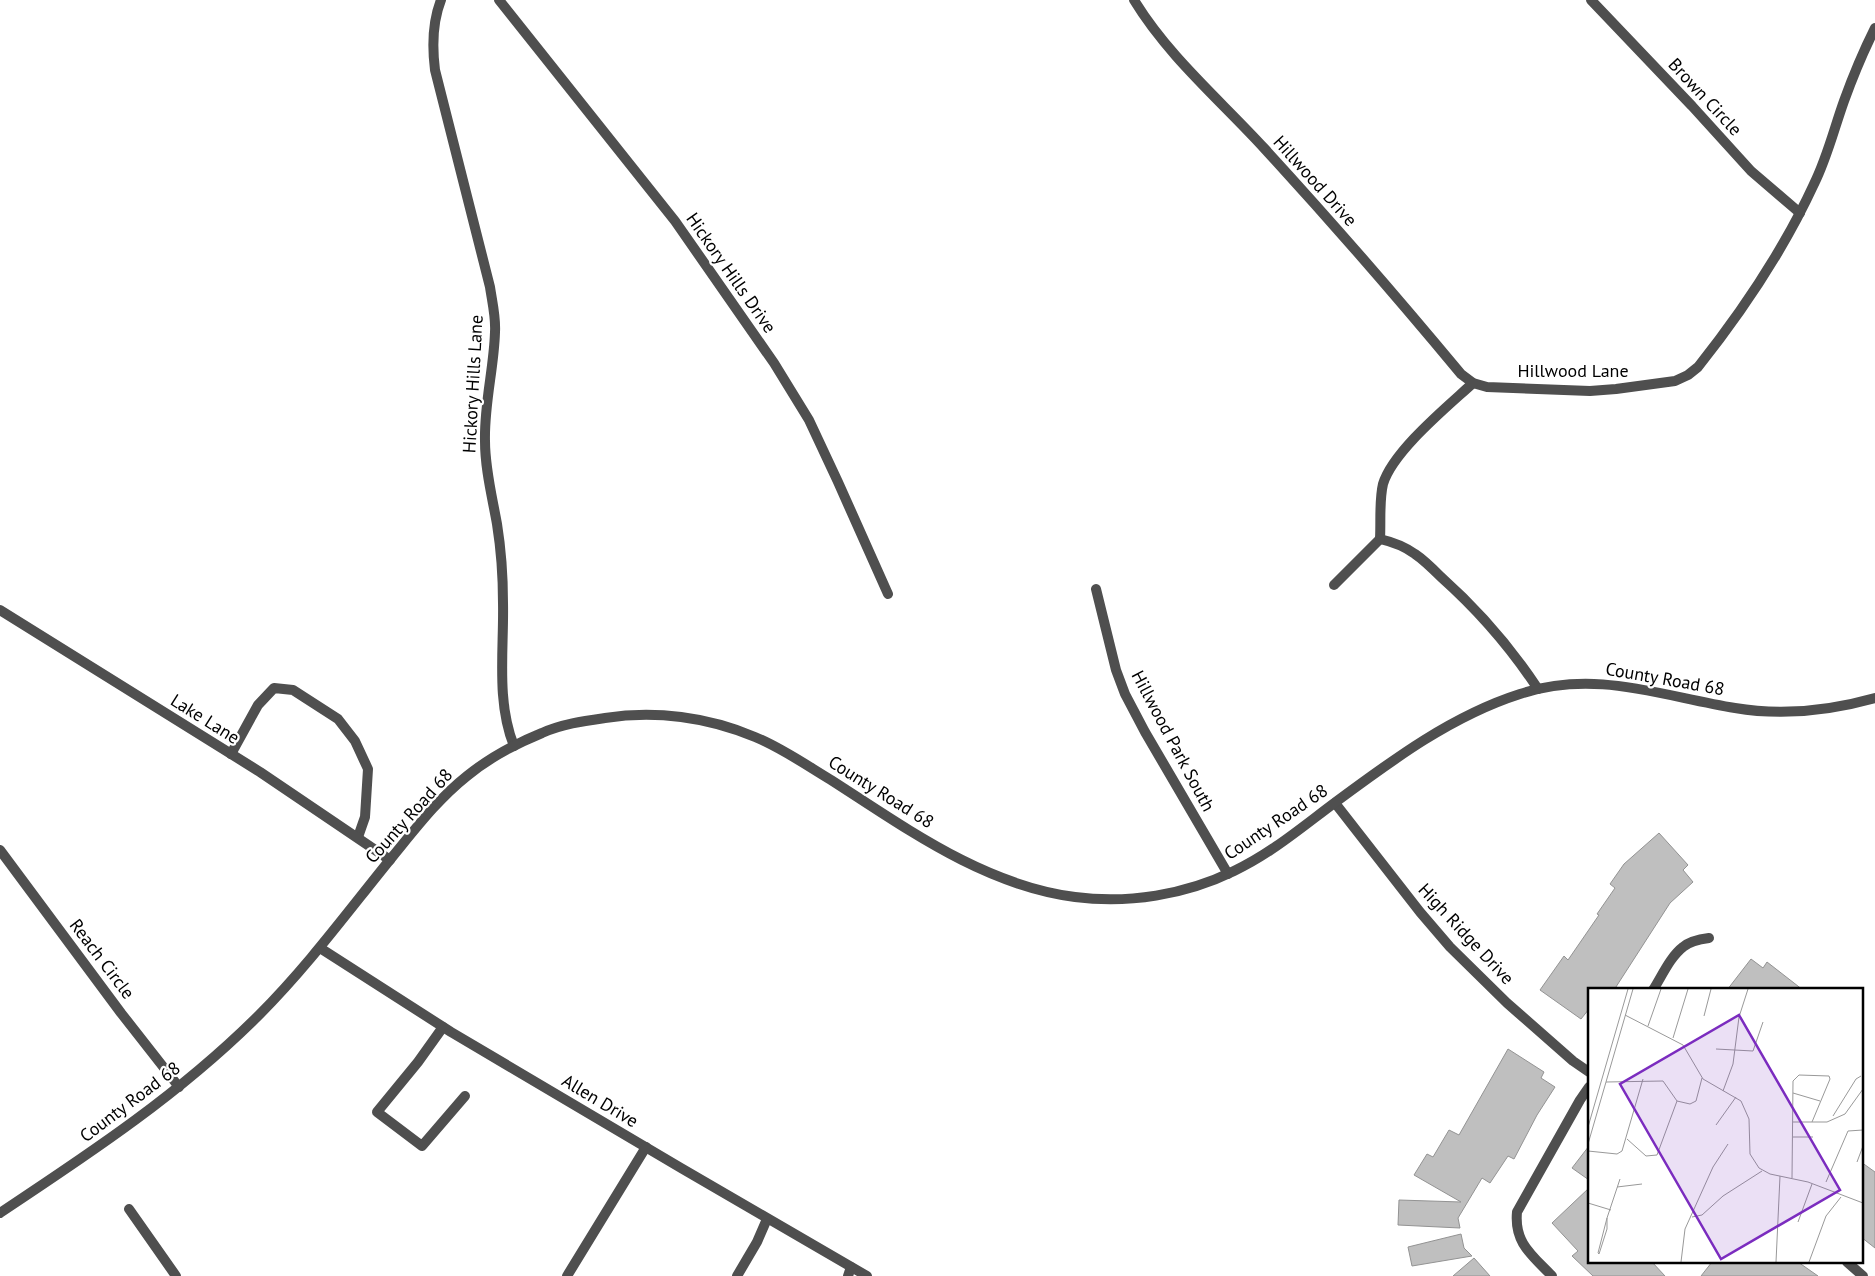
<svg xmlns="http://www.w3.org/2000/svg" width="1875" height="1276" viewBox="0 0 1875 1276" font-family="'PT Sans',sans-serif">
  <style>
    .building { fill: #bfbfbf; stroke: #939393 }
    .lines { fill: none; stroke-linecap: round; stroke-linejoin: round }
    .service { stroke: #4f4f4f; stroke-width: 10 }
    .minor { stroke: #4f4f4f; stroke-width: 10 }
    .tertiary { stroke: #4f4f4f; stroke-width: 10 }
    .labels { text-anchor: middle; stroke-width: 4.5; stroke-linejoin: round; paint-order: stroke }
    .street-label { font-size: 18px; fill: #000; stroke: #fff }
    .inset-road { fill: none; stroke: #999; stroke-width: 1 }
    .view { fill: #7b2cbf; fill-opacity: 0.15; stroke: #7b2cbf; stroke-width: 2.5 }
    .inset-edge { fill: none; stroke: #000; stroke-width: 2.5 }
  </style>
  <rect width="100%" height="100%" fill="#fff"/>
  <g class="building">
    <path d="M 1659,833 L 1688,865 L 1683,870 L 1693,882 L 1670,903 L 1614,990 L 1589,990 L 1589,1009 L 1581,1019 L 1540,990 L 1564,956 L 1568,960 L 1599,915 L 1597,914 L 1615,888 L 1610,884 L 1624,864 Z"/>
    <path d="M 1751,959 L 1763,968 L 1767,962 L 1803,990 L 1727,990 Z"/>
    <path d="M 1508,1049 L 1544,1072 L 1541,1078 L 1555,1087 L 1537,1115 L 1514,1159 L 1508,1156 L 1490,1183 L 1482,1178 L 1458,1218 L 1460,1228 L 1398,1225 L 1399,1200 L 1461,1202 L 1414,1175 L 1427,1154 L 1433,1157 L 1449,1130 L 1459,1135 Z"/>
    <path d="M 1589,1146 L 1589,1180 L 1572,1168 Z"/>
    <path d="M 1861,1162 L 1875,1172 L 1875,1248 L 1861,1237 Z"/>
    <path d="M 1589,1188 L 1589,1262 L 1652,1262 L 1665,1276 L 1593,1276 L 1572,1256 L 1578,1251 L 1552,1223 Z"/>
    <path d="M 1461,1234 L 1464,1248 L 1472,1256 L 1412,1266 L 1408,1247 Z"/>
    <path d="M 1474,1258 L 1490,1276 L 1453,1276 Z"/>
    <path d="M 1712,1262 L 1798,1262 L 1818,1276 L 1701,1276 Z"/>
  </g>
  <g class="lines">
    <g class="service">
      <path d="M 231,754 L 258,705 L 274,688 L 293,690 L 338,719 L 355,741 L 368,769 L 365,817 L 358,837"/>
      <path d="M 443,1027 L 418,1062 L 377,1112 L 422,1146 L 465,1096"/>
      <path d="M 848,1276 L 851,1267"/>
    </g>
    <g class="minor">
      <path d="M 441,0 C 432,23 432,46 435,70 L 490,287 C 492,301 496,317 495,332 C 494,368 484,404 485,441 C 485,469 492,496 497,524 C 501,549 503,577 503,603 C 504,650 496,701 514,746"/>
      <path d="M 499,0 L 675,221 L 774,363 L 809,420 L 838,482 L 888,594"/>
      <path d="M 1134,0 C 1168,56 1220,100 1264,148 C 1332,222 1397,297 1461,374 L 1473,383 L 1487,387 L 1590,391 L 1616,389 L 1675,381 L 1688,375 L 1698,367 C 1741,313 1785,247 1814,184 C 1827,158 1834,129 1844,101 C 1853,76 1863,52 1875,28"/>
      <path d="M 1591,0 L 1692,106 L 1751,171 L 1800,213"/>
      <path d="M 1380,539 C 1393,542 1404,546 1415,554 C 1424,560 1433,569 1441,577 C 1478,610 1511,648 1538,689"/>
      <path d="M 1380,539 C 1381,521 1379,501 1383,484 C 1393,451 1447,407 1473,383"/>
      <path d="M 1334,585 L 1380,539"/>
      <path d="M 1096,589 L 1116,670 L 1125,694 L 1145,732 L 1228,874"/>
      <path d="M 0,610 L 260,772 L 390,860"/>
      <path d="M 1335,803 L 1420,912 L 1450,947 L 1507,1003 L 1573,1061 L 1589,1072"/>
      <path d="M 0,850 L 121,1013 L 179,1087"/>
      <path d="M 320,948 L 451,1032 L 681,1168 L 867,1276"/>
      <path d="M 1653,990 C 1662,976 1670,957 1683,947 C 1690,941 1701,939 1709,938"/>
      <path d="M 129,1209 L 176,1276"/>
      <path d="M 1847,1262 L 1863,1276"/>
      <path d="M 567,1276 L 646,1147"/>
      <path d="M 737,1276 L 757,1242 L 767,1219"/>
      <path d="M 1552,1276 C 1532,1255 1514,1243 1517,1212 L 1580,1100 L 1589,1087"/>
    </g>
    <path class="tertiary" d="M 0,1213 C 92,1152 181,1093 259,1015 C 308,966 349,910 393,856 C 416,828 438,799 467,776 C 489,758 515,744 542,733 C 562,724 584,721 605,718 C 655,710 708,717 755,737 C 782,748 806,765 831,780 C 906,828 983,885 1075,897 C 1128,904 1185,895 1234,871 C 1270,854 1301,828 1333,804 C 1391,761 1451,716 1520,694 C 1595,669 1661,696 1735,708 C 1782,716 1829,711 1875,698"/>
  </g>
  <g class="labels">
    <g class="street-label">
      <text transform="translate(1705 97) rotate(47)" y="6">Brown Circle</text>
      <text transform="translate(1315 181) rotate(48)" y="6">Hillwood Drive</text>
      <text transform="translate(731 273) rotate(55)" y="6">Hickory Hills Drive</text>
      <text x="1573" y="377">Hillwood Lane</text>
      <text transform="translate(473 384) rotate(-87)" y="6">Hickory Hills Lane</text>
      <text transform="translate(1665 679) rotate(10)" y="6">County Road 68</text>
      <text transform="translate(205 719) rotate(32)" y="6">Lake Lane</text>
      <text transform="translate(1173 741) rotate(62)" y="6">Hillwood Park South</text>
      <text transform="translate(881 792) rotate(32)" y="6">County Road 68</text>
      <text transform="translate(409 816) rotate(-48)" y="6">County Road 68</text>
      <text transform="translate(1276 822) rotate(-34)" y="6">County Road 68</text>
      <text transform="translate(1466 934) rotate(47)" y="6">High Ridge Drive</text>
      <text transform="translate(102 959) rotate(53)" y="6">Reach Circle</text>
      <text transform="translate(600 1101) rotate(31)" y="6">Allen Drive</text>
      <text transform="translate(130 1102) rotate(-37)" y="6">County Road 68</text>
    </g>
  </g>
  <g transform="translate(1588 988)">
    <rect width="275" height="275" fill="#fff"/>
    <path class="inset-road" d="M 37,27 L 95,57 L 115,91 L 153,113 L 161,131 L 162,166 L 171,180 L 182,186 L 220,194 L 275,215M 116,28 L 123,1M 60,38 L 73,1M 85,50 L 100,1M 128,61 L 165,63 L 175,34M 18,94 L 75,93 L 89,113 L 102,116 L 108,113M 135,103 L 145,76 L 151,29 L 160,1M 205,105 L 232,113M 108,113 L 114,90M 245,128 L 268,91 L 273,88M 205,134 L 239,134 L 257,126 L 275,101M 128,137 L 148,109M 0,139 L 40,1M 205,149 L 225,149M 39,151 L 58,168 L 69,167 L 89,113M 0,156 L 45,1M 0,163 L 29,166 L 34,163 L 55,91M 269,174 L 275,158M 204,190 L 205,93 L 211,87 L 241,88 L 242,91 L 224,134M 238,194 L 260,143 L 275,142M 29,199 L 54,196M 0,215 L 23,222M 104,229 L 114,227 L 135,208 L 174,183M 19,230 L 19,241 L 11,266 L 10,265 ZM 19,230 L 32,191M 210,234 L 224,196M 93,274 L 97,241 L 125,179 L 140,156M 188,274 L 192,188M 221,274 L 238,228 L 253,209"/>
    <path class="view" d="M 151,27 L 252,202 L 133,271 L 32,96 Z"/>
    <rect width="275" height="275" class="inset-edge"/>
  </g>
</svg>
